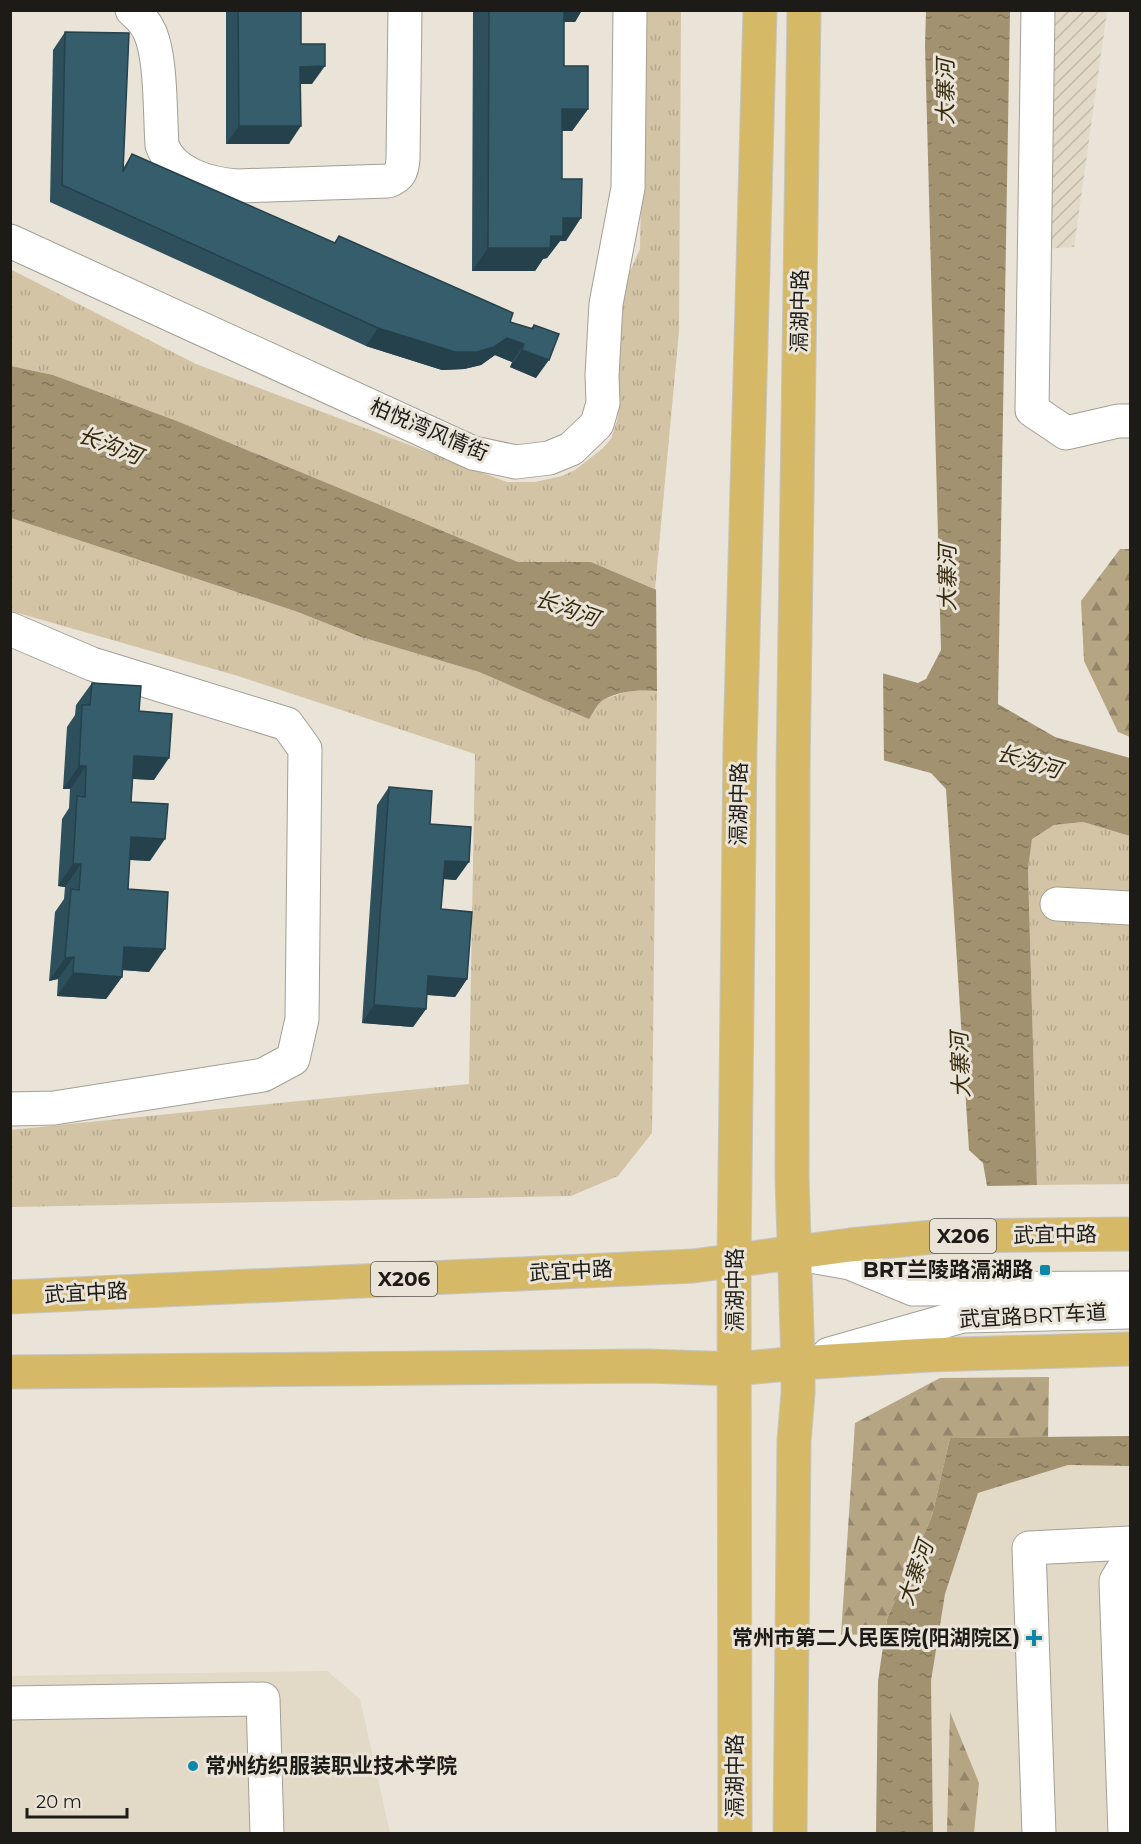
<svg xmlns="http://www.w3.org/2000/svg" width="1141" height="1844" viewBox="0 0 1141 1844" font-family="Montserrat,'Noto Sans SC',sans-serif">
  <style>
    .built { fill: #e2d9c6 }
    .industrial { fill: url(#industrial-furrows) }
    .grass { fill: url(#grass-tufts) }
    .forest { fill: url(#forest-firs) }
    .water { fill: url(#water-ripples) }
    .pier { fill: #e9e3d8 }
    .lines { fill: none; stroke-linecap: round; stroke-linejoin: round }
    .minor-casing { stroke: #a49f94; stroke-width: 35 }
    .major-casing { stroke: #c4c4c3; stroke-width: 35 }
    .minor { stroke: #fff; stroke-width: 33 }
    .major { stroke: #d5b966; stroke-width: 33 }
    .wall { fill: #2e505d }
    .shaded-wall { fill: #25414c }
    .building { fill: #355d6c; stroke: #25414c; stroke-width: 1.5 }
    .poi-dot { fill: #0c87aa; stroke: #e9e3d8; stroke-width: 2 }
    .labels { text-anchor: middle; stroke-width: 6; stroke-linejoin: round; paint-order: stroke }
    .shield { fill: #e9e3d8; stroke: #5a5751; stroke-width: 1.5 }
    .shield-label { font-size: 20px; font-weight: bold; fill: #1d1b17 }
    .street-label { font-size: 21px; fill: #1d1b17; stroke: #e9e3d8 }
    .poi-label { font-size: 21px; font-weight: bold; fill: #1d1b17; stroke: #e9e3d8; text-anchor: end }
    .water-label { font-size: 22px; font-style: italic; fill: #382b0d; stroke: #e9e3d8 }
  </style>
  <defs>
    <pattern id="industrial-furrows" width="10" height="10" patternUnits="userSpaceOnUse" patternTransform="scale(1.5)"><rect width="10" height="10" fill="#e2d9c6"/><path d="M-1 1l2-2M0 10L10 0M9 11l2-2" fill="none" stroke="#c1baa9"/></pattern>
    <pattern id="grass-tufts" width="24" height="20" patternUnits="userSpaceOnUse" patternTransform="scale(1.5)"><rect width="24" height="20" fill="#d3c4a6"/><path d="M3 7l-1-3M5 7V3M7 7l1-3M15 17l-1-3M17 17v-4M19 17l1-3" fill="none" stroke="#b5a88e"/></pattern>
    <pattern id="forest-firs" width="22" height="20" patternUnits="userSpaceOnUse" patternTransform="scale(1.5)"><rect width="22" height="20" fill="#b6a583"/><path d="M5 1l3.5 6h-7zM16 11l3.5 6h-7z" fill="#93866a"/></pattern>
    <pattern id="water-ripples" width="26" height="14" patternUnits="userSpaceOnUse" patternTransform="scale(1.5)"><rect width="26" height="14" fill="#a29270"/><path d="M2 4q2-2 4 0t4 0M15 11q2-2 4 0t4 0" fill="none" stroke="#83765b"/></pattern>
  </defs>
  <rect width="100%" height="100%" fill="#e9e3d8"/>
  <g class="built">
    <path d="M 1068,1465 L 1130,1466 L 1130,1833 L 933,1834 L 931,1681 L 945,1594 L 978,1493 Z"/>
    <path d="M 327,1671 L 360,1699 L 390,1833 L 11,1833 L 10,1676 Z"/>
  </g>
  <path class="industrial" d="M 1051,11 L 1107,11 L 1074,247 L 1042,249 Z"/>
  <g class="grass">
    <path d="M 644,11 L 681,11 L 679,331 L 655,589 L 591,562 L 518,562 L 177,421 L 53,375 L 11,366 L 10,269 L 196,364 L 507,482 L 535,482 L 562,476 L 575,470 L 602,449 L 611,439 L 617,421 L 620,402 L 618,373 L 623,287 L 640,249 Z"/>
    <path d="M 11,518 L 295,611 L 361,637 L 479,672 L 589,718 L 602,700 L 629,691 L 657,690 L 652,1133 L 618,1176 L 571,1196 L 11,1207 L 10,1130 L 469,1084 L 475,754 L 238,676 L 11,611 Z"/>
    <path d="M 1083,822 L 1130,836 L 1130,1184 L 1037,1185 L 1028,869 L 1032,838 L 1054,825 Z"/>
  </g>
  <g class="forest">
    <path d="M 1120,549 L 1130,549 L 1130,737 L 1118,732 L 1084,661 L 1081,601 Z"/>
    <path d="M 1049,1377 L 1048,1437 L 950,1438 L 932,1516 L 887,1619 L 884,1634 L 841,1635 L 855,1423 L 940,1378 Z"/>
    <path d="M 950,1712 L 979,1783 L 974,1833 L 947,1833 Z"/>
  </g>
  <g class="water">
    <path d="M 926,11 L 1010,11 L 998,704 L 1055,737 L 1130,758 L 1130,836 L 1083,822 L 1054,825 L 1032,839 L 1028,869 L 1037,1185 L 987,1186 L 983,1163 L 969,1150 L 946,789 L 931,773 L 860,754 L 678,693 C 653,690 626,687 603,700 C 598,703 593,713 589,719 L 479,672 L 361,637 L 295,611 L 11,518 L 11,366 L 53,375 L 177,421 L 518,562 L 591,562 L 671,596 L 860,667 L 918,683 L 926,679 L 941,650 L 925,45 Z"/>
    <path d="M 1130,1436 L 1130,1466 L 1068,1465 L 978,1493 L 945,1594 L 931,1681 L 933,1833 L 876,1833 L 878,1681 L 887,1619 L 932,1516 L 950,1438 Z"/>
  </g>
  <path class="pier" d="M 656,586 L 861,665 L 883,671 L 884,763 L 677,696 L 657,693 Z"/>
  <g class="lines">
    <g class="minor-casing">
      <g id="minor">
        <path d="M 132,10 C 142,18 150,29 153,41 C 161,68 160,115 162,145 C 172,174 210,184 237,186 L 388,181 C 400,177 402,171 403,159 L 405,10"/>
        <path d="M 1038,10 L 1032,410 L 1066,433 L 1118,421 L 1130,421"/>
        <path d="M 10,241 L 473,453 L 516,462 L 549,458 L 571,449 L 597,424 L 603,403 L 602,375 L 606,304 L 628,188 L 630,10"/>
        <path d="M 10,629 L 92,664 L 287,724 L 305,749 L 302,1019 L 293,1059 L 263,1075 L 54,1108 L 10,1109"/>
        <path d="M 1057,904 L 1130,908"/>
        <path d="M 799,1254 L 850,1263 L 913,1289 L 1130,1288"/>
        <path d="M 829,1354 L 963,1316 L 1130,1312"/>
        <path d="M 10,1703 L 263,1699 L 267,1834"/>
        <path d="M 1039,1834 L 1029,1548 L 1130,1543"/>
        <path d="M 1125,1834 L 1116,1581 L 1130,1558"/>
      </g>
    </g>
    <g class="major-casing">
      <g id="major">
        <path d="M 10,1297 L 693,1266 L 850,1245 L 943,1236 L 1130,1234"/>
        <path d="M 10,1372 L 646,1366 L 736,1369 L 798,1363 L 929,1355 L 1130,1349"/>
        <path d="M 735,1834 L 734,1261 L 740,747 L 760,10"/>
        <path d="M 790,1834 L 794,1441 L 798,1393 L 798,1363 L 792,1178 L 793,772 L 804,10"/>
      </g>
    </g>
    <use href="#minor" class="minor"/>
    <use href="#major" class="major"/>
  </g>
  <g class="wall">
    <path d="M 226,10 L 301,10 L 301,44 L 312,84 L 301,84 L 289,144 L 226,144 Z"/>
    <path d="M 473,10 L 582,10 L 575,22 L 564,22 L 564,66 L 588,109 L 572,131 L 562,131 L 562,179 L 566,241 L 560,241 L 547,258 L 543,259 L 535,271 L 472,271 Z"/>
    <path d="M 65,32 L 124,167 L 132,154 L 334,243 L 339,236 L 510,322 L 531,328 L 534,325 L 536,378 L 510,367 L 512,362 L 495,355 L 481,365 L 464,369 L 442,370 L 366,346 L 50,202 L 53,50 Z"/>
    <path d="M 92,683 L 139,711 L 154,780 L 133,779 L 131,802 L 150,861 L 130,860 L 128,889 L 149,972 L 123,970 L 122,977 L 106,999 L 57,996 L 58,979 L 49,981 L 55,912 L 64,899 L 65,887 L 58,886 L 62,819 L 69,808 L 70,789 L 63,789 L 67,727 L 75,715 L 76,705 Z"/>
    <path d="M 389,787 L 430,824 L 456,880 L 443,879 L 441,909 L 467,979 L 455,997 L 427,995 L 426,1009 L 413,1027 L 362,1023 L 377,805 Z"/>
  </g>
  <g class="shaded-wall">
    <path d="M 556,10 L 582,10 L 575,22 L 548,22 Z"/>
    <path d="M 325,66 L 312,84 L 288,84 L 300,67 Z"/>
    <path d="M 562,109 L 588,109 L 572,131 L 547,131 Z"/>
    <path d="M 239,126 L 301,126 L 289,144 L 226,144 Z"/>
    <path d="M 563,218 L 581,218 L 566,241 L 560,241 L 547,258 L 543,259 L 535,271 L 472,271 L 488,248 Z"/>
    <path d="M 378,328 L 507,338 L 524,344 L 512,362 L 495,355 L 481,365 L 464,369 L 442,370 L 366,346 Z"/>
    <path d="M 522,350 L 549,360 L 536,378 L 510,367 Z"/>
    <path d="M 134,756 L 169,758 L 154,780 L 118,778 Z"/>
    <path d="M 79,766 L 86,766 L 70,789 L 63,789 Z"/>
    <path d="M 131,837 L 165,839 L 150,861 L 115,859 Z"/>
    <path d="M 445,861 L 469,862 L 456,880 L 432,878 Z"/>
    <path d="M 73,864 L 81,864 L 65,887 L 58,886 Z"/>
    <path d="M 124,947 L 165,949 L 149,972 L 108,969 Z"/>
    <path d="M 74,957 L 58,979 L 49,981 L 65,958 Z"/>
    <path d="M 73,973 L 122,977 L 106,999 L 57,996 Z"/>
    <path d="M 428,976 L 467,979 L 455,997 L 416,994 Z"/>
    <path d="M 374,1005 L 426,1009 L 413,1027 L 362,1023 Z"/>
  </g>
  <g class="building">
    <path d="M 238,10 L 301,10 L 301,44 L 325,44 L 325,66 L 300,67 L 301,126 L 239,126 Z"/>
    <path d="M 489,10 L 564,10 L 564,66 L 588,66 L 588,109 L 562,109 L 562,179 L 582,179 L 581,218 L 563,218 L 563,236 L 551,236 L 550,248 L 488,248 Z"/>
    <path d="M 65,32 L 129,33 L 123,172 L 132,154 L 335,243 L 339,236 L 513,313 L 510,322 L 533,329 L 534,325 L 559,334 L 549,360 L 522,350 L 524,344 L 507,338 L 494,347 L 477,352 L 455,352 L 378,328 L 62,185 Z"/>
    <path d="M 92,683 L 141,686 L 139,711 L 172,714 L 169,758 L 134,756 L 131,802 L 168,804 L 165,839 L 131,837 L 128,889 L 168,892 L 165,949 L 124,947 L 122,977 L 73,973 L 74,957 L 65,958 L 71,889 L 79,890 L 81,864 L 73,864 L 77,796 L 85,797 L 86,766 L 79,766 L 82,705 L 90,705 Z"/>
    <path d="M 389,787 L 432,791 L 430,824 L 471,827 L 469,862 L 445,861 L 441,909 L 472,912 L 467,979 L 428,976 L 426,1009 L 374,1005 Z"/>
  </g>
  <g class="poi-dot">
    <rect x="1039" y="1264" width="12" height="12" rx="3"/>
    <path d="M1031 1629h6v6h6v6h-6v6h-6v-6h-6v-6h6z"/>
    <circle cx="193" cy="1766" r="6"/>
  </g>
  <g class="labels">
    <g class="shield">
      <rect x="930" y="1219" width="66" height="34" rx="4.5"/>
      <rect x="371" y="1262" width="66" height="34" rx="4.5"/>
    </g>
    <g class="shield-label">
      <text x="963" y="1243">X206</text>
      <text x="404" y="1286">X206</text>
    </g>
    <g class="street-label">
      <text transform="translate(800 311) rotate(-89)" y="7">滆湖中路</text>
      <text transform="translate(429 430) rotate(23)" y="7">柏悦湾风情街</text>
      <text transform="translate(739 804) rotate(-89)" y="7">滆湖中路</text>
      <text transform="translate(1055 1235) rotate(-1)" y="7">武宜中路</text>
      <text transform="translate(571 1271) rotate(-3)" y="7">武宜中路</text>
      <text transform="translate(735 1290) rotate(-90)" y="7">滆湖中路</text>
      <text transform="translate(86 1293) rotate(-3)" y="7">武宜中路</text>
      <text transform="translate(1033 1316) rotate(-3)" y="7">武宜路BRT车道</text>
      <text transform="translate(735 1776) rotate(-90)" y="7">滆湖中路</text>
    </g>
    <g class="poi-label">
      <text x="1033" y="1277">BRT兰陵路滆湖路</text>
      <text x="1020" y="1645">常州市第二人民医院(阳湖院区)</text>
      <text x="205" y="1773" text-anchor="start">常州纺织服装职业技术学院</text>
    </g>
    <g class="water-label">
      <text transform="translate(945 92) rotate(-90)" y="8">大寨河</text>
      <text transform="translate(110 445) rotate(21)" y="8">长沟河</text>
      <text transform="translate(947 578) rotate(-90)" y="8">大寨河</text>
      <text transform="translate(567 608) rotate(19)" y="8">长沟河</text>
      <text transform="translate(1029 761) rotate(17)" y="8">长沟河</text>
      <text transform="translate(960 1065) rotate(-92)" y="8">大寨河</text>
      <text transform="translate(915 1573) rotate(-71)" y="8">大寨河</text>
    </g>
  </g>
  <rect width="1141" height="1844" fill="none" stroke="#1d1b17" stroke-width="24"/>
  <path d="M27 1808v9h100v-9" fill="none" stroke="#1d1b17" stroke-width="3"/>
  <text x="36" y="1808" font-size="18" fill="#1d1b17" stroke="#e9e3d8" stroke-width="4.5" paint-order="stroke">20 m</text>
</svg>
